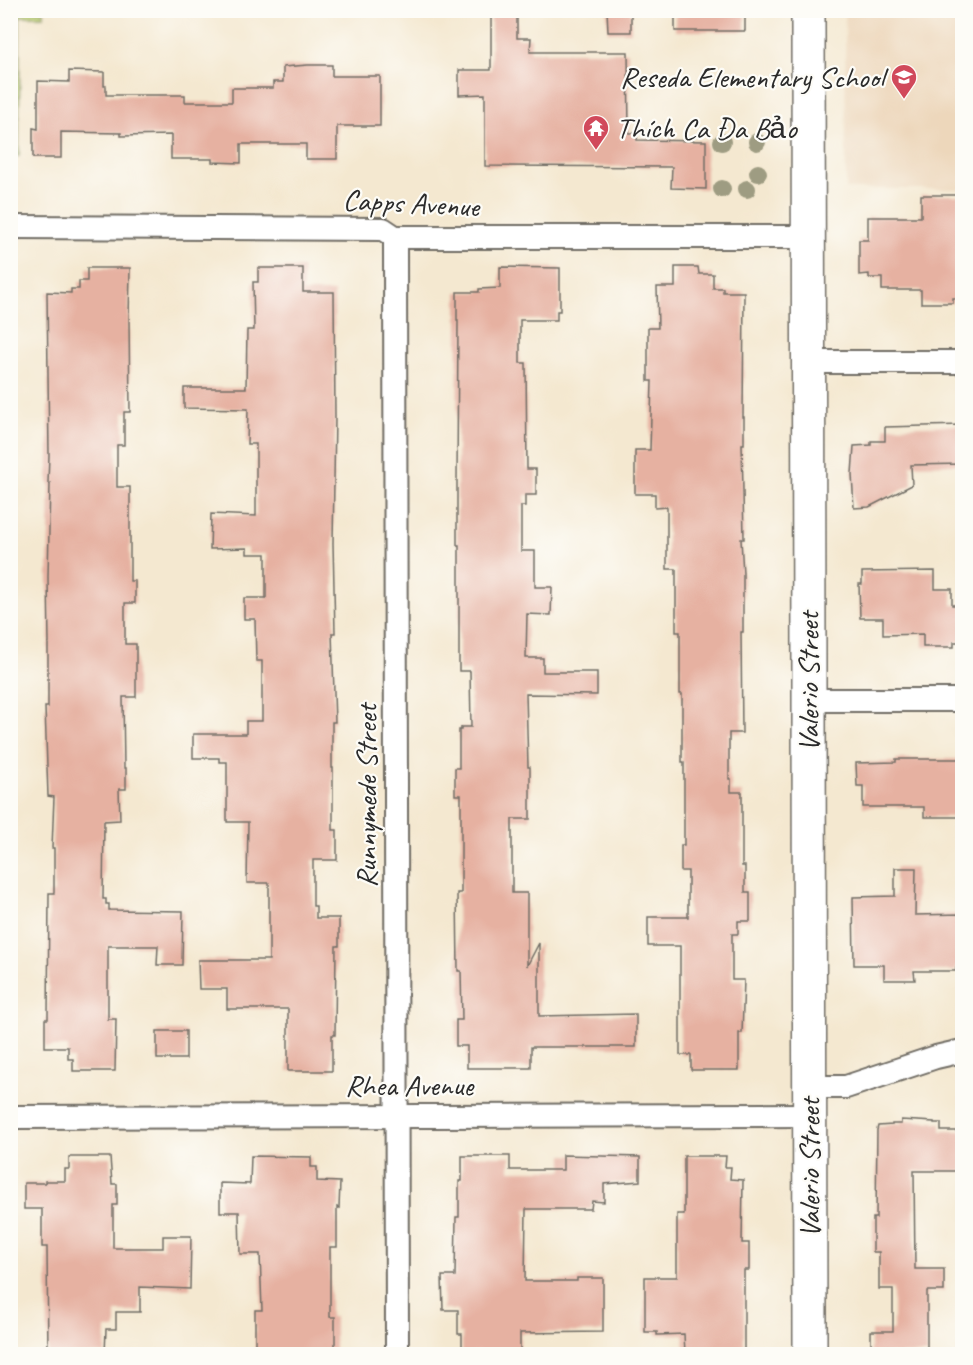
<svg xmlns="http://www.w3.org/2000/svg" width="973" height="1365" viewBox="0 0 973 1365" font-family="Caveat,sans-serif">
  <style>
    .built { fill: #edd7bb }
    .green { fill: #bfd376; stroke: #757f50; stroke-width: 1.5 }
    .building { fill: #e6b1a1 }
    .lines { fill: none; stroke-linecap: round; stroke-linejoin: round }
    .street-casing { stroke: #716d65; stroke-width: 26 }
    .secondary-casing { stroke: #716d65; stroke-width: 36 }
    .street { stroke: #fff; stroke-width: 22 }
    .secondary { stroke: #fff; stroke-width: 33 }
    .tree { fill: #9e9c82 }
    .labels { text-anchor: middle; stroke-width: 4.5; stroke-linejoin: round; paint-order: stroke }
    .poi-label { font-size: 30px; fill: #2b2b2b; stroke: #fdfcf7; text-anchor: end }
    .street-label { font-size: 30px; fill: #2b2b2b; stroke: #fdfcf7 }
  </style>
  <rect width="100%" height="100%" fill="#fdfcf7"/>
  <filter id="ink" filterUnits="userSpaceOnUse"><feTurbulence type="fractalNoise" baseFrequency=".0167" numOctaves="2"/><feDisplacementMap in="SourceGraphic" scale="12" xChannelSelector="R" yChannelSelector="G"/><feConvolveMatrix kernelMatrix="1 2 1 2 8 2 1 2 1" color-interpolation-filters="sRGB"/></filter>
  <filter id="wash" filterUnits="userSpaceOnUse"><feTurbulence type="fractalNoise" baseFrequency=".008" numOctaves="4" result="noise"/><feDisplacementMap in="SourceGraphic" scale="24" xChannelSelector="R" yChannelSelector="G"/><feGaussianBlur stdDeviation="1.35" result="paint"/><feColorMatrix in="noise" values="0 0 0 0 0 0 0 0 0 0 0 0 0 0 0 0 0 1.4 0 .05"/><feComposite in="paint" operator="in"/></filter>
  <g filter="url(#wash)">
    <rect width="100%" height="100%" fill="#f4e8d0"/>
    <path class="built" d="M 845,11 L 962,11 L 962,189 L 846,189 Z"/>
    <path class="green" d="M 11,10 L 44,11 L 44,16 L 20,16 L 19,156 L 11,156 Z"/>
    <g id="blocks">
      <g class="building">
        <path d="M 491,10 L 517,10 L 517,38 L 531,38 L 530,52 L 628,52 L 629,133 L 637,133 L 637,140 L 706,141 L 706,189 L 671,188 L 672,167 L 485,166 L 485,94 L 459,95 L 459,70 L 491,70 Z"/>
        <path d="M 607,10 L 631,10 L 631,32 L 608,32 Z"/>
        <rect x="675" y="10" width="70" height="21"/>
        <path d="M 308,65 L 332,65 L 332,76 L 380,76 L 380,126 L 337,126 L 337,159 L 306,159 L 306,144 L 241,144 L 241,163 L 212,162 L 212,159 L 171,159 L 171,135 L 121,136 L 121,133 L 61,132 L 61,158 L 33,158 L 33,128 L 38,129 L 38,81 L 69,82 L 69,71 L 104,72 L 104,86 L 106,86 L 106,95 L 185,95 L 185,102 L 232,102 L 232,88 L 273,88 L 273,82 L 283,82 L 283,67 Z"/>
        <path d="M 921,195 L 959,195 L 959,261 L 963,261 L 963,298 L 953,298 L 953,303 L 921,303 L 921,290 L 882,290 L 882,278 L 869,278 L 869,274 L 859,275 L 859,240 L 868,240 L 868,217 L 921,217 Z"/>
        <path d="M 500,267 L 560,268 L 560,311 L 557,311 L 557,320 L 520,320 L 520,363 L 526,363 L 527,469 L 536,469 L 536,495 L 525,495 L 525,506 L 521,506 L 521,551 L 535,551 L 535,587 L 552,587 L 551,615 L 527,614 L 526,658 L 543,658 L 543,672 L 597,672 L 597,695 L 526,694 L 528,767 L 530,767 L 530,819 L 512,819 L 512,893 L 527,893 L 527,966 L 539,943 L 539,1016 L 636,1014 L 636,1047 L 531,1047 L 531,1068 L 467,1068 L 467,1046 L 456,1046 L 456,1020 L 462,1020 L 461,971 L 458,971 L 457,893 L 461,893 L 461,795 L 455,795 L 455,768 L 459,768 L 459,730 L 461,730 L 461,727 L 471,727 L 470,671 L 459,671 L 459,545 L 457,545 L 457,483 L 458,320 L 457,320 L 457,292 L 479,292 L 479,289 L 500,288 Z"/>
        <path d="M 675,267 L 698,267 L 699,274 L 713,274 L 713,288 L 723,288 L 723,292 L 744,292 L 743,417 L 744,417 L 744,444 L 742,444 L 744,539 L 741,539 L 743,574 L 743,632 L 741,632 L 742,733 L 729,733 L 729,779 L 731,779 L 731,792 L 742,792 L 742,866 L 745,866 L 745,892 L 750,892 L 750,921 L 738,921 L 738,934 L 732,934 L 732,980 L 744,980 L 742,1033 L 739,1033 L 739,1070 L 691,1070 L 691,1055 L 680,1055 L 680,946 L 648,946 L 648,917 L 688,917 L 688,871 L 681,871 L 681,845 L 684,845 L 684,762 L 682,762 L 682,694 L 680,694 L 680,632 L 676,632 L 676,569 L 667,569 L 667,507 L 655,508 L 655,494 L 635,494 L 635,450 L 650,450 L 652,381 L 648,381 L 648,328 L 658,328 L 657,287 L 675,287 Z"/>
        <path d="M 87,268 L 130,268 L 129,320 L 130,412 L 124,412 L 124,445 L 117,445 L 117,487 L 130,487 L 130,581 L 135,581 L 135,603 L 125,603 L 125,644 L 136,644 L 136,697 L 123,697 L 124,768 L 126,768 L 126,789 L 119,789 L 120,820 L 104,821 L 103,899 L 106,899 L 106,904 L 109,904 L 109,910 L 183,911 L 182,965 L 157,965 L 158,946 L 108,946 L 108,1019 L 116,1019 L 115,1071 L 73,1071 L 73,1059 L 68,1059 L 68,1047 L 45,1047 L 45,1019 L 48,1019 L 49,893 L 54,893 L 54,848 L 52,848 L 54,797 L 48,796 L 45,707 L 48,707 L 48,643 L 49,643 L 48,577 L 50,483 L 48,483 L 49,455 L 47,292 L 71,293 L 71,289 L 79,289 L 79,281 L 87,281 Z"/>
        <path d="M 258,268 L 303,268 L 303,292 L 334,292 L 335,417 L 333,543 L 335,633 L 332,633 L 335,722 L 332,722 L 332,768 L 333,768 L 333,830 L 337,830 L 337,860 L 313,860 L 313,906 L 316,906 L 316,918 L 339,918 L 339,946 L 336,946 L 335,1035 L 332,1035 L 332,1071 L 288,1071 L 288,1009 L 227,1009 L 227,989 L 199,989 L 198,960 L 269,960 L 269,883 L 247,883 L 248,822 L 227,822 L 227,762 L 219,762 L 219,758 L 193,758 L 193,734 L 246,734 L 246,721 L 262,721 L 262,661 L 256,661 L 255,619 L 244,619 L 244,598 L 266,598 L 266,554 L 247,554 L 247,548 L 210,549 L 211,514 L 256,516 L 256,444 L 247,444 L 248,409 L 184,408 L 184,388 L 246,388 L 247,330 L 254,330 L 253,282 L 258,282 Z"/>
        <path d="M 963,425 L 963,464 L 911,465 L 912,485 L 869,507 L 854,508 L 852,474 L 854,446 L 871,445 L 871,441 L 885,441 L 885,427 Z"/>
        <path d="M 935,571 L 935,589 L 952,589 L 952,605 L 963,605 L 963,642 L 954,642 L 954,647 L 923,647 L 923,634 L 883,635 L 883,618 L 860,618 L 859,584 L 862,584 L 862,572 Z"/>
        <path d="M 896,759 L 963,759 L 963,817 L 924,817 L 924,807 L 863,807 L 863,786 L 857,786 L 856,763 L 896,762 Z"/>
        <path d="M 895,868 L 916,868 L 915,915 L 963,914 L 963,967 L 956,967 L 956,971 L 914,971 L 915,980 L 884,980 L 884,965 L 854,965 L 853,897 L 895,896 Z"/>
        <rect x="157" y="1031" width="29" height="28"/>
        <path d="M 901,1120 L 934,1122 L 934,1123 L 941,1123 L 941,1131 L 963,1131 L 963,1171 L 914,1171 L 915,1269 L 944,1269 L 944,1291 L 927,1291 L 927,1354 L 871,1354 L 871,1331 L 893,1331 L 893,1289 L 879,1289 L 879,1252 L 873,1252 L 873,1218 L 876,1218 L 877,1130 L 878,1126 L 892,1125 L 892,1124 L 901,1124 Z"/>
        <path d="M 563,1155 L 640,1157 L 640,1181 L 604,1184 L 604,1202 L 592,1201 L 591,1209 L 526,1209 L 525,1281 L 577,1281 L 577,1278 L 603,1278 L 603,1332 L 520,1333 L 520,1354 L 462,1354 L 462,1334 L 458,1334 L 458,1310 L 443,1310 L 442,1276 L 455,1276 L 456,1217 L 459,1217 L 459,1181 L 462,1181 L 462,1156 L 510,1156 L 510,1170 L 563,1170 Z"/>
        <path d="M 251,1156 L 311,1157 L 311,1167 L 317,1167 L 317,1181 L 340,1182 L 339,1208 L 337,1207 L 337,1247 L 330,1247 L 330,1317 L 335,1317 L 335,1354 L 255,1354 L 255,1310 L 262,1310 L 260,1254 L 240,1254 L 239,1212 L 220,1212 L 220,1183 L 250,1184 Z"/>
        <path d="M 684,1156 L 726,1156 L 725,1167 L 731,1167 L 730,1179 L 743,1180 L 742,1243 L 749,1243 L 749,1270 L 744,1270 L 744,1354 L 685,1354 L 684,1334 L 657,1335 L 657,1332 L 645,1332 L 645,1277 L 677,1277 L 677,1214 L 684,1214 Z"/>
        <path d="M 69,1157 L 110,1157 L 112,1184 L 117,1184 L 117,1205 L 113,1205 L 113,1248 L 163,1248 L 163,1236 L 191,1236 L 190,1289 L 140,1287 L 140,1312 L 116,1312 L 116,1329 L 106,1329 L 105,1354 L 48,1354 L 47,1247 L 42,1247 L 42,1209 L 24,1209 L 24,1183 L 45,1183 L 45,1181 L 65,1181 L 65,1169 L 69,1169 Z"/>
      </g>
    </g>
  </g>
  <g filter="url(#ink)">
    <use href="#blocks" fill-opacity="0" stroke="#716d65" stroke-width="1.5"/>
    <g class="lines">
      <g class="street-casing">
        <g id="street">
          <path d="M 10,227 L 383,229 L 395,237 L 808,237"/>
          <path d="M 395,237 L 397,1354"/>
          <path d="M 808,362 L 962,362"/>
          <path d="M 808,700 L 962,700"/>
          <path d="M 808,1087 L 846,1087 L 936,1057 L 962,1051"/>
          <path d="M 10,1117 L 808,1115"/>
        </g>
      </g>
      <g class="secondary-casing">
        <path id="secondary" d="M 808,10 L 810,1354"/>
      </g>
      <use href="#street" class="street"/>
      <use href="#secondary" class="secondary"/>
    </g>
    <g class="tree">
      <circle cx="722" cy="142" r="9"/>
      <circle cx="757" cy="142" r="9"/>
      <circle cx="758" cy="173" r="9"/>
      <circle cx="722" cy="189" r="9"/>
      <circle cx="747" cy="189" r="9"/>
    </g>
  </g>
  <defs>
    <g id="school-pin" transform="scale(1.35)"><path d="M0 17L-7.5 6A9.5 9.5 0 1 1 7.5 6Z" fill="#d1495b" stroke="#fdfcf7"/><path d="M0-5L7-2L0 1L-7-2ZM-4 1L0 2.5L4 1V4Q0 6-4 4Z" fill="#fff"/></g>
    <g id="temple-pin" transform="scale(1.35)"><path d="M0 17L-7.5 6A9.5 9.5 0 1 1 7.5 6Z" fill="#d1495b" stroke="#fdfcf7"/><path d="M0-6L5-2H3V0L6.5 2.5H4V6H1.5V3h-3V6H-4V2.5H-6.5L-3 0V-2H-5Z" fill="#fff"/></g>
  </defs>
  <g fill-rule="evenodd">
    <use href="#school-pin" x="904" y="77"/>
    <use href="#temple-pin" x="596" y="128"/>
  </g>
  <g class="labels">
    <g class="poi-label">
      <text x="884" y="87">Reseda Elementary School</text>
      <text x="616" y="138" text-anchor="start">Thích Ca Đa Bảo</text>
    </g>
    <g class="street-label">
      <text transform="translate(411 203) rotate(3)" y="10">Capps Avenue</text>
      <text transform="translate(808 682) rotate(-90)" y="10">Valerio Street</text>
      <text transform="translate(366 796) rotate(-90)" y="10">Runnymede Street</text>
      <text x="409" y="1095">Rhea Avenue</text>
      <text transform="translate(809 1168) rotate(-90)" y="10">Valerio Street</text>
    </g>
  </g>
  <rect width="973" height="1365" fill="none" stroke="#fdfcf7" stroke-width="36"/>
</svg>
